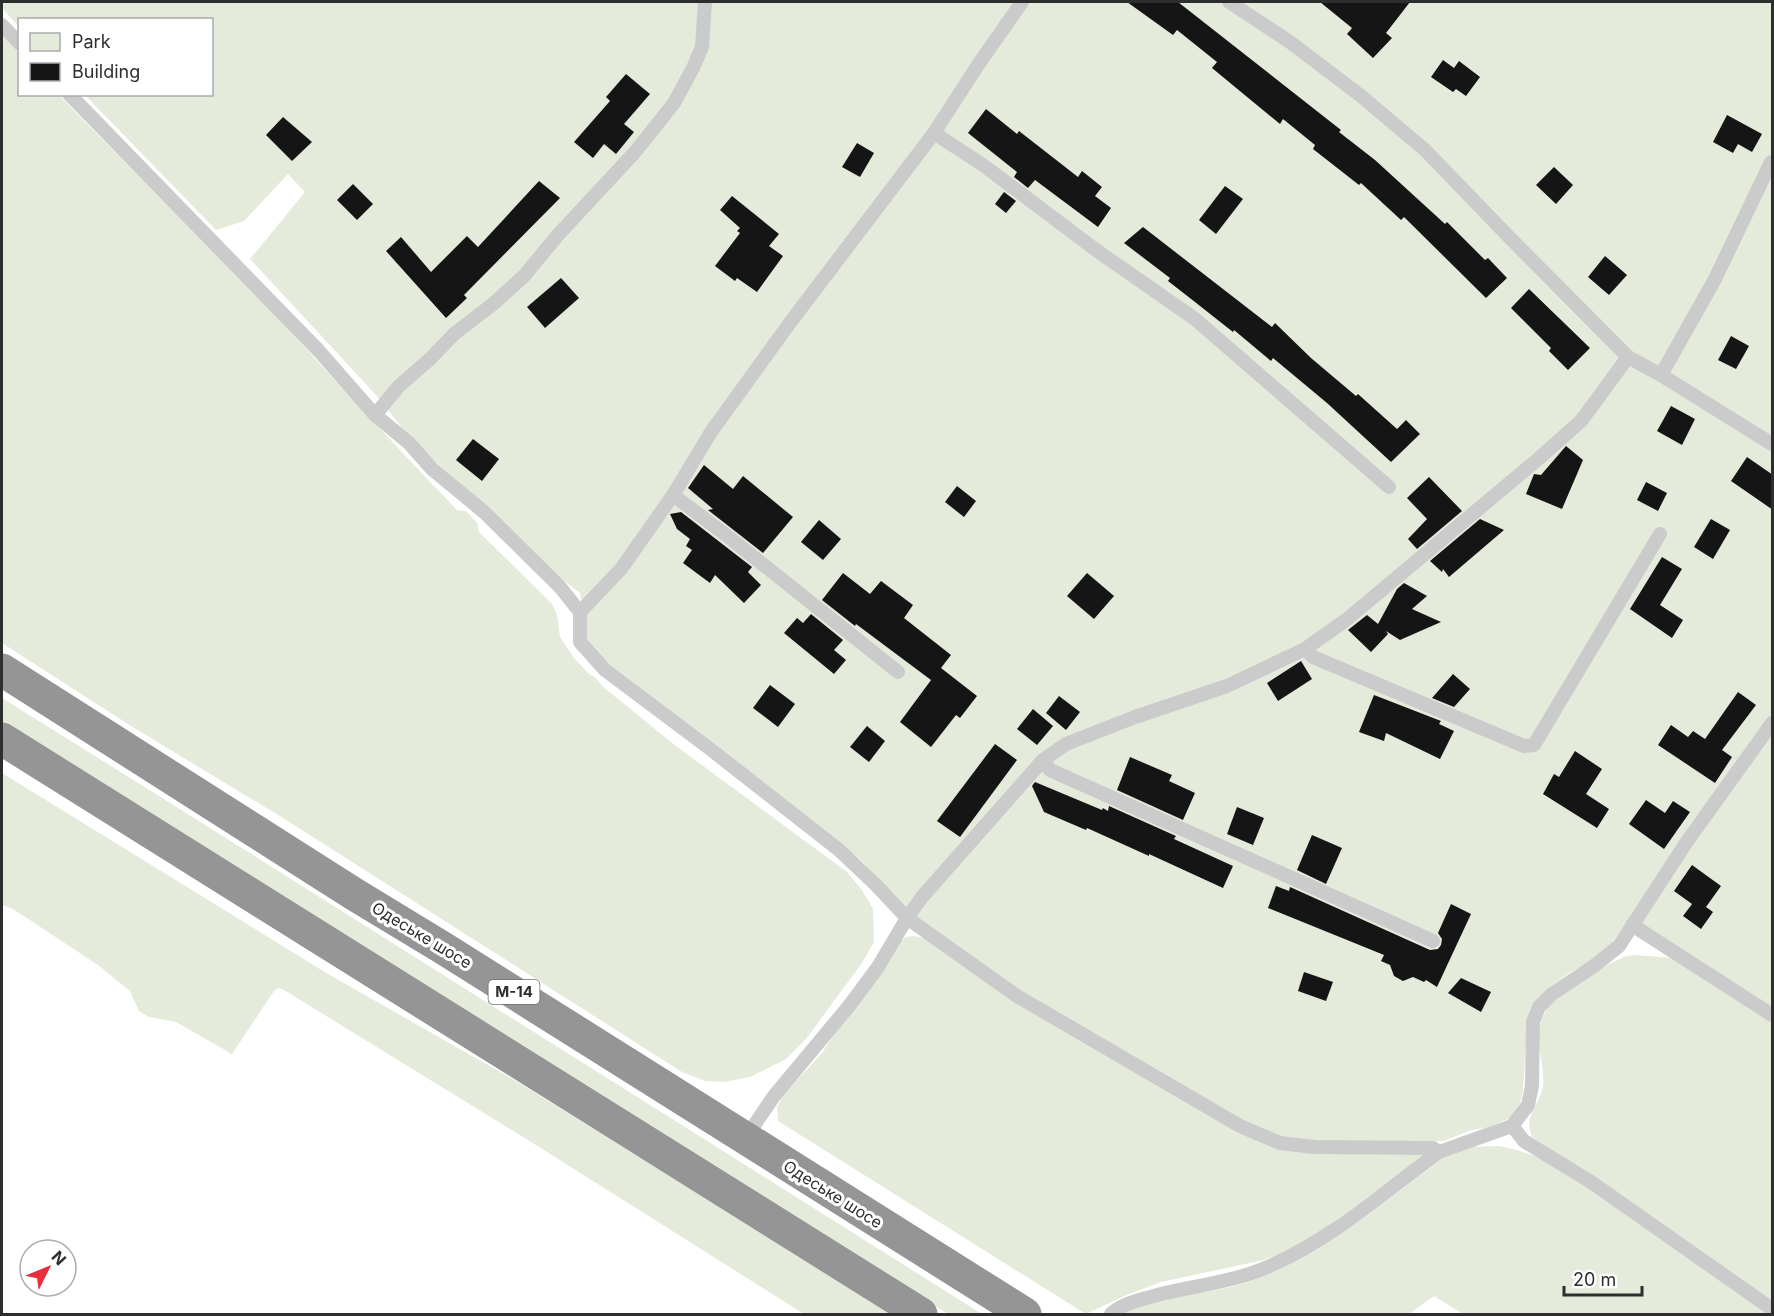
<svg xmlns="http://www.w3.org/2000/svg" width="1774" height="1316" viewBox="0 0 1774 1316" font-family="Inter,sans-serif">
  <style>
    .green { fill: #e4ebdb }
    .building { fill: #151515 }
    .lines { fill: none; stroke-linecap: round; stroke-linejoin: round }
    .lane { stroke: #cbcbcb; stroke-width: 14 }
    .highway { stroke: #959595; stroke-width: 33 }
    .labels { text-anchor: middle; stroke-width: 6; stroke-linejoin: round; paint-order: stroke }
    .shield { fill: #fff; stroke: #6d6d6d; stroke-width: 1.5 }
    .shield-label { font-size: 15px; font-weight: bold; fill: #2e2e2e }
    .street-label { font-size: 16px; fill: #2e2e2e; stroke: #fff }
  </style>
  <rect width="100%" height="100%" fill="#fff"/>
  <g class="green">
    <path d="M 2,2 L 1772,2 L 1772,1011 L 1630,918 L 1603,955 L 1569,973 L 1550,987 L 1527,1024 L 1523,1091 L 1520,1103 L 1510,1118 L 1487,1128 L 1471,1130 L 1444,1141 L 1354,1143 L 1288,1140 L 1253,1128 L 1017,990 L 904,908 L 864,863 L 841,844 L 713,742 L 601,660 L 587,640 L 580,593 L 548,569 L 465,488 L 416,445 L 375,394 L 250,259 L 305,192 L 288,174 L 244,221 L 216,230 L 85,95 L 212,94 L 212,20 L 20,20 L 19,27 L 2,8 Z"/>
    <path d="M 2,35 L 19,53 L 20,94 L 59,95 C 104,143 153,188 199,236 C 287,326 370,420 457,510 L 466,511 L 477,523 L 479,532 L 552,604 L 557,615 L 560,637 L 574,658 L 590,675 L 595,677 L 602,686 L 676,746 L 847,872 L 862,890 L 873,909 L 874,942 L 862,963 L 806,1039 L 786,1059 L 750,1077 L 724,1082 L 705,1081 L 682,1072 L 283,818 L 131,726 L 2,643 Z"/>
    <path d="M 2,698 L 167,801 L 982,1314 L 948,1314 L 792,1215 L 2,722 Z"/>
    <path d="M 2,773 L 328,974 L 516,1081 L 893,1314 L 804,1314 L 528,1140 L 284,990 L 278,988 L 274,991 L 232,1054 L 176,1022 L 149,1017 L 139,1011 L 130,991 L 98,965 L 13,909 L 2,905 Z"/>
    <path d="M 914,936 L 931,940 L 1274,1145 L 1430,1152 L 1302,1245 L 1264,1260 L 1161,1282 L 1124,1296 L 1086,1314 L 778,1121 L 777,1107 L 783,1095 L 822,1053 L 869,981 L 900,942 L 906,937 Z"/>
    <path d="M 1635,955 L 1674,958 L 1772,1023 L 1772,1302 L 1532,1137 C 1523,1113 1539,1108 1543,1086 C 1545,1072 1538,1051 1539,1035 C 1541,991 1592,973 1626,956 Z"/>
    <path d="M 1498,1146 C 1522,1150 1542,1158 1563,1170 L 1772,1314 L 1463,1314 L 1434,1296 L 1409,1314 L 1121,1314 C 1158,1293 1205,1296 1245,1283 C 1323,1258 1385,1200 1450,1153 L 1471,1147 Z"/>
  </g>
  <g class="building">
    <path d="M 1127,2 L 1178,2 L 1341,130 L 1339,132 L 1375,160 L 1445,224 L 1447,222 L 1485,260 L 1488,258 L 1507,278 L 1486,298 L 1404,217 L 1401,220 L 1361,183 L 1359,185 L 1313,149 L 1315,145 L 1283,119 L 1280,124 L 1212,68 L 1217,62 L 1177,30 L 1173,35 Z"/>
    <path d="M 1320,2 L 1410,2 L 1386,33 L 1392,38 L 1373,58 L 1347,34 L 1352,28 Z"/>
    <path d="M 1443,60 L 1454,68 L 1459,61 L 1480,77 L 1466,96 L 1456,89 L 1453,92 L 1431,77 Z"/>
    <path d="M 626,74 L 650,94 L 624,124 L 634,132 L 616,154 L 604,144 L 593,158 L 574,142 L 610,101 L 606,97 Z"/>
    <path d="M 986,109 L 1017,134 L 1019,131 L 1078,177 L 1082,171 L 1102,187 L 1095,196 L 1111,208 L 1098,227 L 1035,180 L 1028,188 L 1014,177 L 1017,172 L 968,133 Z"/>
    <path d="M 1727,115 L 1762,134 L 1752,152 L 1738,144 L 1733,153 L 1713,142 Z"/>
    <path d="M 283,117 L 312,142 L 292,161 L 266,135 Z"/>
    <path d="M 857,143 L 874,153 L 860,177 L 842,167 Z"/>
    <path d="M 1554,167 L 1573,185 L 1556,204 L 1536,185 Z"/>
    <path d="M 539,181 L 560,198 L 464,295 L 467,298 L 446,318 L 386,251 L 401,237 L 431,272 L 467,236 L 478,247 Z"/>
    <path d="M 353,184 L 373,204 L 357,220 L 337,200 Z"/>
    <path d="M 1225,186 L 1243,199 L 1216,234 L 1199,220 Z"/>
    <path d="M 1004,192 L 1016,201 L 1006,213 L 995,204 Z"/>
    <path d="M 732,196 L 779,234 L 769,246 L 783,256 L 757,292 L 737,278 L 735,281 L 715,266 L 740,233 L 737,231 L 740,228 L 720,210 Z"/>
    <path d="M 1143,227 L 1272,327 L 1275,323 L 1311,358 L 1356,396 L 1358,394 L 1397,429 L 1406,420 L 1420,434 L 1391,462 L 1327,403 L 1273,358 L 1271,361 L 1234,330 L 1233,332 L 1195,302 L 1168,281 L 1170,278 L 1124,243 Z"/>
    <path d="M 1605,256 L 1627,275 L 1609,295 L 1588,277 Z"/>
    <path d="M 561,278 L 579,298 L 545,328 L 527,307 Z"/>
    <path d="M 1529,289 L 1590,348 L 1568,370 L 1549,351 L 1551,348 L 1511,308 Z"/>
    <path d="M 1731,336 L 1749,346 L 1736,369 L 1718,360 Z"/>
    <path d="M 1671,406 L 1695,419 L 1682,445 L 1657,431 Z"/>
    <path d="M 473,439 L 499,459 L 482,481 L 456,460 Z"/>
    <path d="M 1566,446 L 1583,460 L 1562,509 L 1526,494 L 1534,474 L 1541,475 Z"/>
    <path d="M 1747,457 L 1773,475 L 1773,510 L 1731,481 Z"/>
    <path d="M 704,465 L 733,489 L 743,476 L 793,517 L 763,553 L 708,510 L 713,509 L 688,488 Z"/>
    <path d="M 1429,477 L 1462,511 L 1417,549 L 1408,539 L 1427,519 L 1407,498 Z"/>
    <path d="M 1646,482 L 1667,493 L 1658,511 L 1637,500 Z"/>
    <path d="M 957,486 L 976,501 L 964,517 L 945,502 Z"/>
    <path d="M 681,512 L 752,567 L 748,572 L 761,585 L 744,603 L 715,575 L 710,583 L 683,563 L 692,550 L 686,546 L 690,539 L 677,529 L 670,514 Z"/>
    <path d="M 1480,519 L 1504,530 L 1449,577 L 1443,569 L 1442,572 L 1430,561 Z"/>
    <path d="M 1711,519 L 1730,530 L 1713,559 L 1694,547 Z"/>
    <path d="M 819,520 L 841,539 L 823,560 L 801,542 Z"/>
    <path d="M 1662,557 L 1682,569 L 1660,605 L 1683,620 L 1672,638 L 1630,609 Z"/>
    <path d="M 843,573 L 870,594 L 881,581 L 913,605 L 904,618 L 951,655 L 941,668 L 977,696 L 960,718 L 956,715 L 931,747 L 900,722 L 937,672 L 931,680 L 856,624 L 855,626 L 822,600 Z"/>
    <path d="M 1087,573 L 1114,596 L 1094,619 L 1067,596 Z"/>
    <path d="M 1404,583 L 1427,596 L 1412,609 L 1441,622 L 1400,640 L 1386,631 L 1388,634 L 1371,652 L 1348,630 L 1367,615 L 1378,624 L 1397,589 Z"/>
    <path d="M 811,614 L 843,640 L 834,650 L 846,660 L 834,674 L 784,633 L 797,618 L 803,623 Z"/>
    <path d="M 1301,661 L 1312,679 L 1278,701 L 1267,683 Z"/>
    <path d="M 1453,674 L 1470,689 L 1454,707 L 1432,698 Z"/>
    <path d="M 770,685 L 795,704 L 778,727 L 753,708 Z"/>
    <path d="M 1738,692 L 1756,705 L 1722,750 L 1732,757 L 1715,783 L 1658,745 L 1671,725 L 1688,737 L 1693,731 L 1705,739 Z"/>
    <path d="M 1374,695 L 1441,721 L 1439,724 L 1454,731 L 1440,759 L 1386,733 L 1384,741 L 1359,732 Z"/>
    <path d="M 1059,696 L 1080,712 L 1066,730 L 1046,713 Z"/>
    <path d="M 1033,709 L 1053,726 L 1037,745 L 1017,729 Z"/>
    <path d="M 867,726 L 885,741 L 869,762 L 850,747 Z"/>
    <path d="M 995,744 L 1017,760 L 960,837 L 937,821 Z"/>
    <path d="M 1575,751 L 1602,769 L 1586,794 L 1609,809 L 1597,828 L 1543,794 L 1554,774 L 1559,777 Z"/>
    <path d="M 1130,757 L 1172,775 L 1169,781 L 1195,793 L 1183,820 L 1117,790 Z"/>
    <path d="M 1035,782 L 1102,810 L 1103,808 L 1108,811 L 1109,806 L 1176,836 L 1174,839 L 1233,866 L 1223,888 L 1149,854 L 1149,856 L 1087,828 L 1086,830 L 1044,812 L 1032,786 Z"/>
    <path d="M 1646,800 L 1665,813 L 1673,801 L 1690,812 L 1664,849 L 1629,824 Z"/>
    <path d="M 1237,807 L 1264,818 L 1253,845 L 1227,834 Z"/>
    <path d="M 1312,835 L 1342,848 L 1326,884 L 1297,870 Z"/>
    <path d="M 1692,865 L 1721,886 L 1706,907 L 1713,912 L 1701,929 L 1683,916 L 1692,904 L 1674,891 Z"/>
    <path d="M 1276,886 L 1289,891 L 1290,887 L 1430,950 L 1438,949 L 1441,945 L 1442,939 L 1438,933 L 1451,904 L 1471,914 L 1437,987 L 1426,980 L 1424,982 L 1413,977 L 1403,981 L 1394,976 L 1390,965 L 1381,961 L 1384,955 L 1268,908 Z"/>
    <path d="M 1304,972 L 1333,982 L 1326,1001 L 1298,991 Z"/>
    <path d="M 1461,978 L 1491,992 L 1481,1012 L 1448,993 Z"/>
  </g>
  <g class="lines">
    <g class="lane">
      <path d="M 1229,2 L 1290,42 L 1361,96 L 1425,150 L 1510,238 L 1628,357 L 1661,375 L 1715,279 L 1771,162"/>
      <path d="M 2,25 L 20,44"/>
      <path d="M 69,94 L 319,351 L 375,415 L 409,443 L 432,469 L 484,512 L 560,587 L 580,612 L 580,642 L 605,670 L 709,748 L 839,850 L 875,884 L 907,918 L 1017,996 L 1240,1126 L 1280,1143 L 1314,1147 L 1433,1148 L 1439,1152 L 1512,1126 L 1524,1141 L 1591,1182 L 1772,1309"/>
      <path d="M 934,133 L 983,165 L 1096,250 L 1195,319 L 1389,487"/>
      <path d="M 1661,375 L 1772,444"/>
      <path d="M 375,415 L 399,386 L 430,359 L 454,334 L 493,304 L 524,276 L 557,236 L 635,152 L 674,103 L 693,68 L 702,47 L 705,2"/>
      <path d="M 673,495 L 726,535 L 898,672"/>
      <path d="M 580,612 L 621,569 L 673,495 L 711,432 L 789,324 L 934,133 L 978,65 L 1022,2"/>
      <path d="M 1305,649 L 1313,657 L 1524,746 L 1534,745 L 1660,534"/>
      <path d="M 1043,760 L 1050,770 L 1433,941"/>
      <path d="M 1632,925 L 1772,1015"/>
      <path d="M 1512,1126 L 1528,1105 L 1532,1086 L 1533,1022 L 1539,1007 L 1552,994 L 1594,966 L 1619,946 L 1686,843 L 1772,723"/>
      <path d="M 745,1139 L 774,1096 L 849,1006 L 878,967 L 907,918 L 922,897 L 1043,760 L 1066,744 L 1135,717 L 1227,686 L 1305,649 L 1346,620 L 1537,460 L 1581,421 L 1628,357"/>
      <path d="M 1111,1314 C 1124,1302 1144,1299 1161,1294 C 1198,1285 1238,1281 1272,1265 C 1335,1237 1384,1192 1439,1152"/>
    </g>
    <g class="highway">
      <path d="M 2,670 L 354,894 L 443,948 L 1025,1314"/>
      <path d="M 2,739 L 921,1314"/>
    </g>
  </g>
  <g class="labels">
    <rect class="shield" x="488.5" y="980" width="51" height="24" rx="4.5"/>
    <g class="shield-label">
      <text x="514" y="997">М-14</text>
    </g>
    <g class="street-label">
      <text transform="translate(422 935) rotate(31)" y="6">Одеське шосе</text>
      <text transform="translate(833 1194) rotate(32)" y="6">Одеське шосе</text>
    </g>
  </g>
  <rect width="1774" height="1316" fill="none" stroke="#2e2e2e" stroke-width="6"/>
  <rect x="18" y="18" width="195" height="78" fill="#ffffff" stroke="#ababab" stroke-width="1.5"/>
  <rect x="30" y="33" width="30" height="18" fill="#e4ebdb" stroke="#ababab" stroke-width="1.5"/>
  <text x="72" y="48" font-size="18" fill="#2e2e2e">Park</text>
  <rect x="30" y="63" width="30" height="18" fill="#151515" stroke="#ababab" stroke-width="1.5"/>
  <text x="72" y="78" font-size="18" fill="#2e2e2e">Building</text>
  <g transform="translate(48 1268) rotate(47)"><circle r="28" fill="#ffffff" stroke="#ababab" stroke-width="1.5"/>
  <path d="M0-4.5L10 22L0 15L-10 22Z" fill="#e72e3d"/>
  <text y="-9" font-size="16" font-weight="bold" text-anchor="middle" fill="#2e2e2e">N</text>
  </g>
  <path d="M1564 1286v9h78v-9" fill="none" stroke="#2e2e2e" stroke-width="3"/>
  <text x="1573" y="1286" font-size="18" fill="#2e2e2e" stroke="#ffffff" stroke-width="4.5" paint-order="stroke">20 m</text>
</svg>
